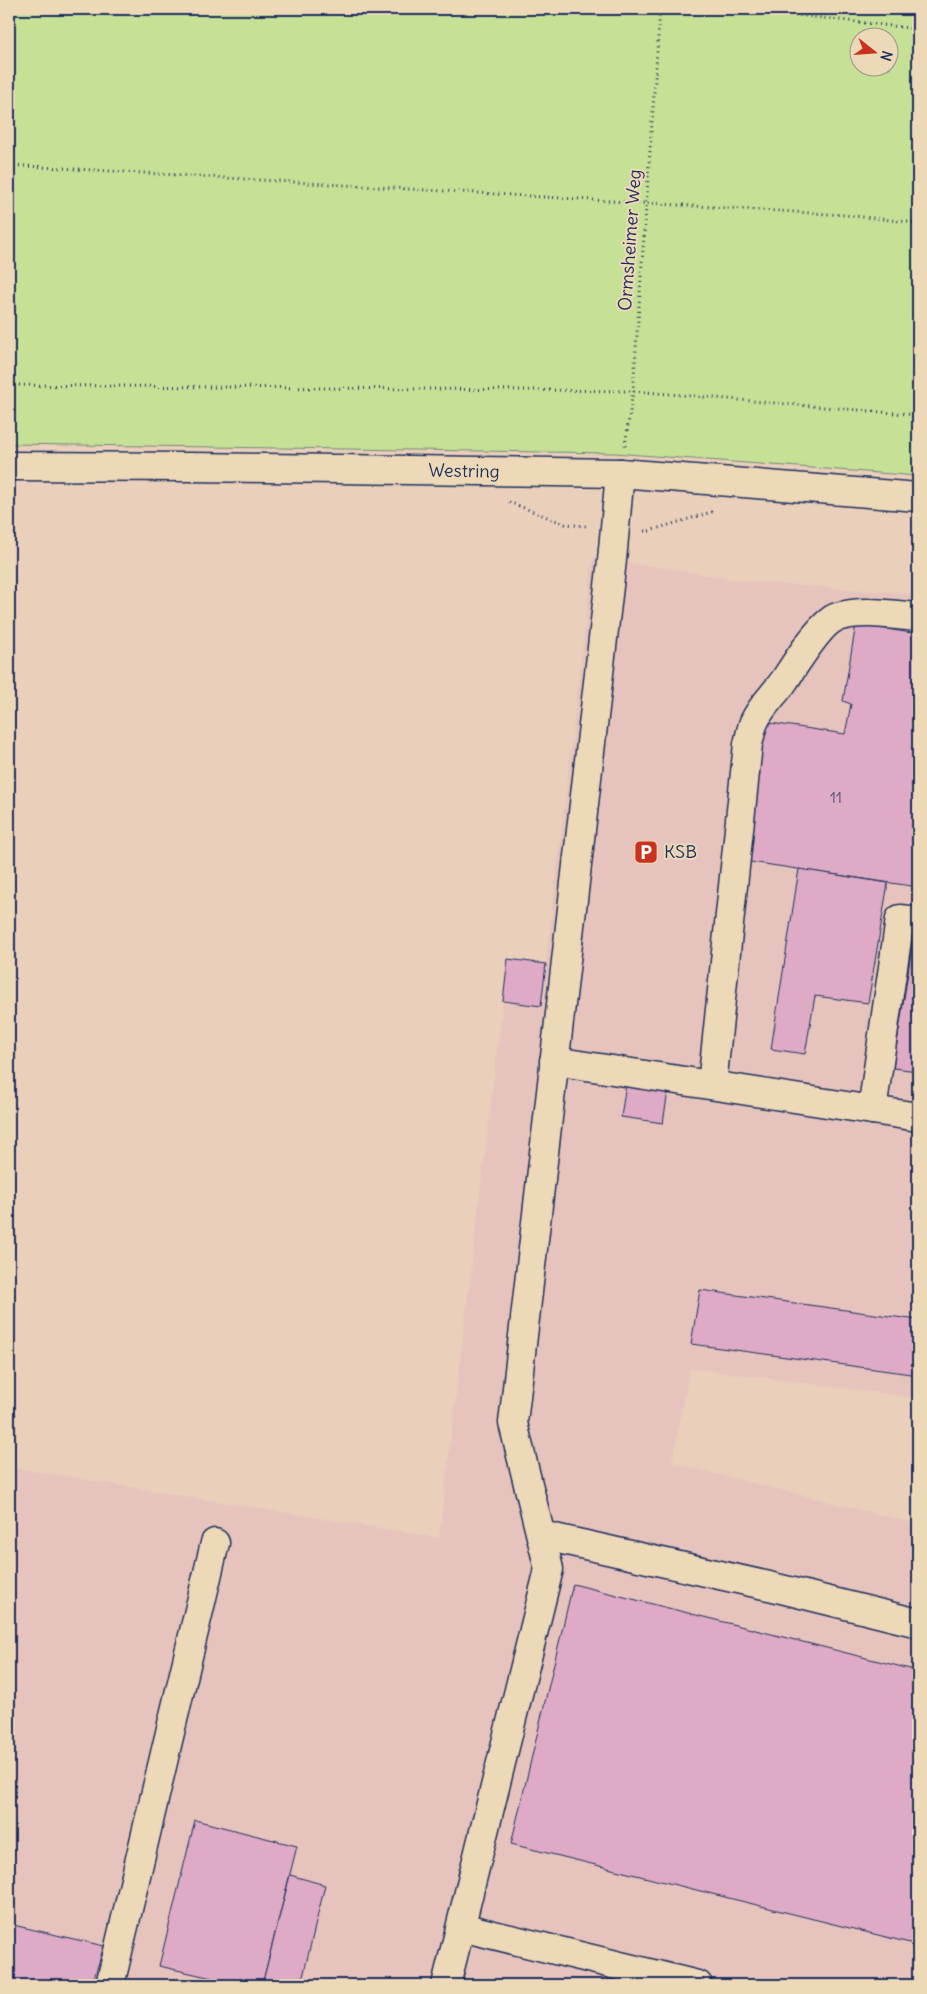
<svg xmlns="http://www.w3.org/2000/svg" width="927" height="1994" viewBox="0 0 927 1994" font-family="Delius,sans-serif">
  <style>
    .built { fill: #e6c4bd }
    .green { fill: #c6e096; stroke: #70887a; fill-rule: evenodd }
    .building { fill: #deaac5; stroke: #1b2f5e }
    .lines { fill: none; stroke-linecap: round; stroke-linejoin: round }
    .minor-casing { stroke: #1b2f5e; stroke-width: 31 }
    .path { stroke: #1b2f5e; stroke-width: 3; stroke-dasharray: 1 4; stroke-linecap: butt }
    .minor { stroke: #edd8b7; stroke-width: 28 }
    .labels { text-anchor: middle; stroke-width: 4; stroke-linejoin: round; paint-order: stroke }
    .number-label { font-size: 15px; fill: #4c4e78 }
    .street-label { font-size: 18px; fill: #1b2f5e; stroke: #edd8b7 }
    .poi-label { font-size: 18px; fill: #1b2f5e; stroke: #edd8b7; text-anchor: start }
  </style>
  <rect width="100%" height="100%" fill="#eacfba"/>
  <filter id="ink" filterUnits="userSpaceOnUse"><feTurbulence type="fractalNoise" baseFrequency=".02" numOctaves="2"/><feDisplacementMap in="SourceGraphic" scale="10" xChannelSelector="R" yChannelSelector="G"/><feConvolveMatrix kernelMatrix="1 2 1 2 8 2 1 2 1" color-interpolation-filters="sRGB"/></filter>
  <g filter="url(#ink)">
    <path class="built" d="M 593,557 L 752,582 L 918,594 L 918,1398 L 690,1368 L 672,1463 L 918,1524 L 918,1985 L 9,1985 L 9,1467 L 439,1538 L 508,959 L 546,963 Z"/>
    <path class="green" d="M 9,9 L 918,9 L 918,476 L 614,453 L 9,444 ZM 860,38 L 890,38 L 890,68 L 860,68 Z"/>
    <g class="building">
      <path d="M 856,624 L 918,634 L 918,887 L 744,861 L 764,722 L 845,734 L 851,704 L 843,701 Z"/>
      <path d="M 799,869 L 888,883 L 868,1003 L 815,996 L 805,1054 L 771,1049 Z"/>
      <path d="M 915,928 L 918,928 L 918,1071 L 893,1068 Z"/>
      <path d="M 508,959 L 546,964 L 541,1006 L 503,1001 Z"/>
      <path d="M 626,1084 L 668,1091 L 663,1123 L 621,1117 Z"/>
      <path d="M 700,1290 L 918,1320 L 918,1375 L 691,1344 Z"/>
      <path d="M 573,1584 L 918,1671 L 918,1945 L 511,1844 Z"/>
      <path d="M 195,1820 L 297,1846 L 262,1985 L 243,1985 L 159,1966 Z"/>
      <path d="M 290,1875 L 325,1885 L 301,1985 L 262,1985 Z"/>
      <path d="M 9,1924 L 104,1946 L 92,1985 L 9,1985 Z"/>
    </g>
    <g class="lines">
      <g class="minor-casing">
        <g id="minor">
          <path d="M 9,466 L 191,467 L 620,473 L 918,497"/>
          <path d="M 554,1061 L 918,1117"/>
          <path d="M 712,1085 L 748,744 C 750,737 751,729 754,722 C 761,706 774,695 784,681 C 794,666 821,622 837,617 C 862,609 893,615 918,617"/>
          <path d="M 872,1110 L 900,919 L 918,921"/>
          <path d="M 541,1535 L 769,1586 L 918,1623"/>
          <path d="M 461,1927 L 698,1985"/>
          <path d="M 110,1985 L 215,1543"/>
          <path d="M 446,1985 L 549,1569 L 513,1423 L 612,560 L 620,473"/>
        </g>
      </g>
      <g class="path">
        <path d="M 745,9 L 918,29"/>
        <path d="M 9,165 L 845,215 L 918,223"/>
        <path d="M 9,385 L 633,391 L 918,415"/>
        <path d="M 625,446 L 633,391 L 660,9"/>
        <path d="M 509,502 L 565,524 L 586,526"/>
        <path d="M 644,531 L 649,531 L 715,511"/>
      </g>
      <use href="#minor" class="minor"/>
    </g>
  </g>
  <defs>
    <g id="parking-square" transform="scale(1.25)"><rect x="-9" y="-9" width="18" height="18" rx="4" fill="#c8321e" stroke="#edd8b7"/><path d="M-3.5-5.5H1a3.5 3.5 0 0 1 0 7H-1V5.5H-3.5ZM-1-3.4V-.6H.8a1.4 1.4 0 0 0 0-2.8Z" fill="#fff"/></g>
  </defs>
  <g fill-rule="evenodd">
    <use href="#parking-square" x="646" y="852"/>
  </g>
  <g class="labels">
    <g class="number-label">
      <text x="836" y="803">11</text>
    </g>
    <g class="street-label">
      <text transform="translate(630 240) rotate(-86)" y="6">Ormsheimer Weg</text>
      <text transform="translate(464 471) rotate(1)" y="6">Westring</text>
    </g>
    <g class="poi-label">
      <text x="664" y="858">KSB</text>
    </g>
  </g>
  <rect width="927" height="1994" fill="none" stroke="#edd8b7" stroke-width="30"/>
  <rect x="15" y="15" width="897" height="1964" fill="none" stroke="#1b2f5e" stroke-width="2" filter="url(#ink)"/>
  <g transform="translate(874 52) rotate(107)"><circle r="24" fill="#edd8b7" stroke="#999493"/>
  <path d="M0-4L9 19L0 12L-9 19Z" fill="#c8321e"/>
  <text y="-8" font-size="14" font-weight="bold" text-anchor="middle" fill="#1b2f5e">N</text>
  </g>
</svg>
